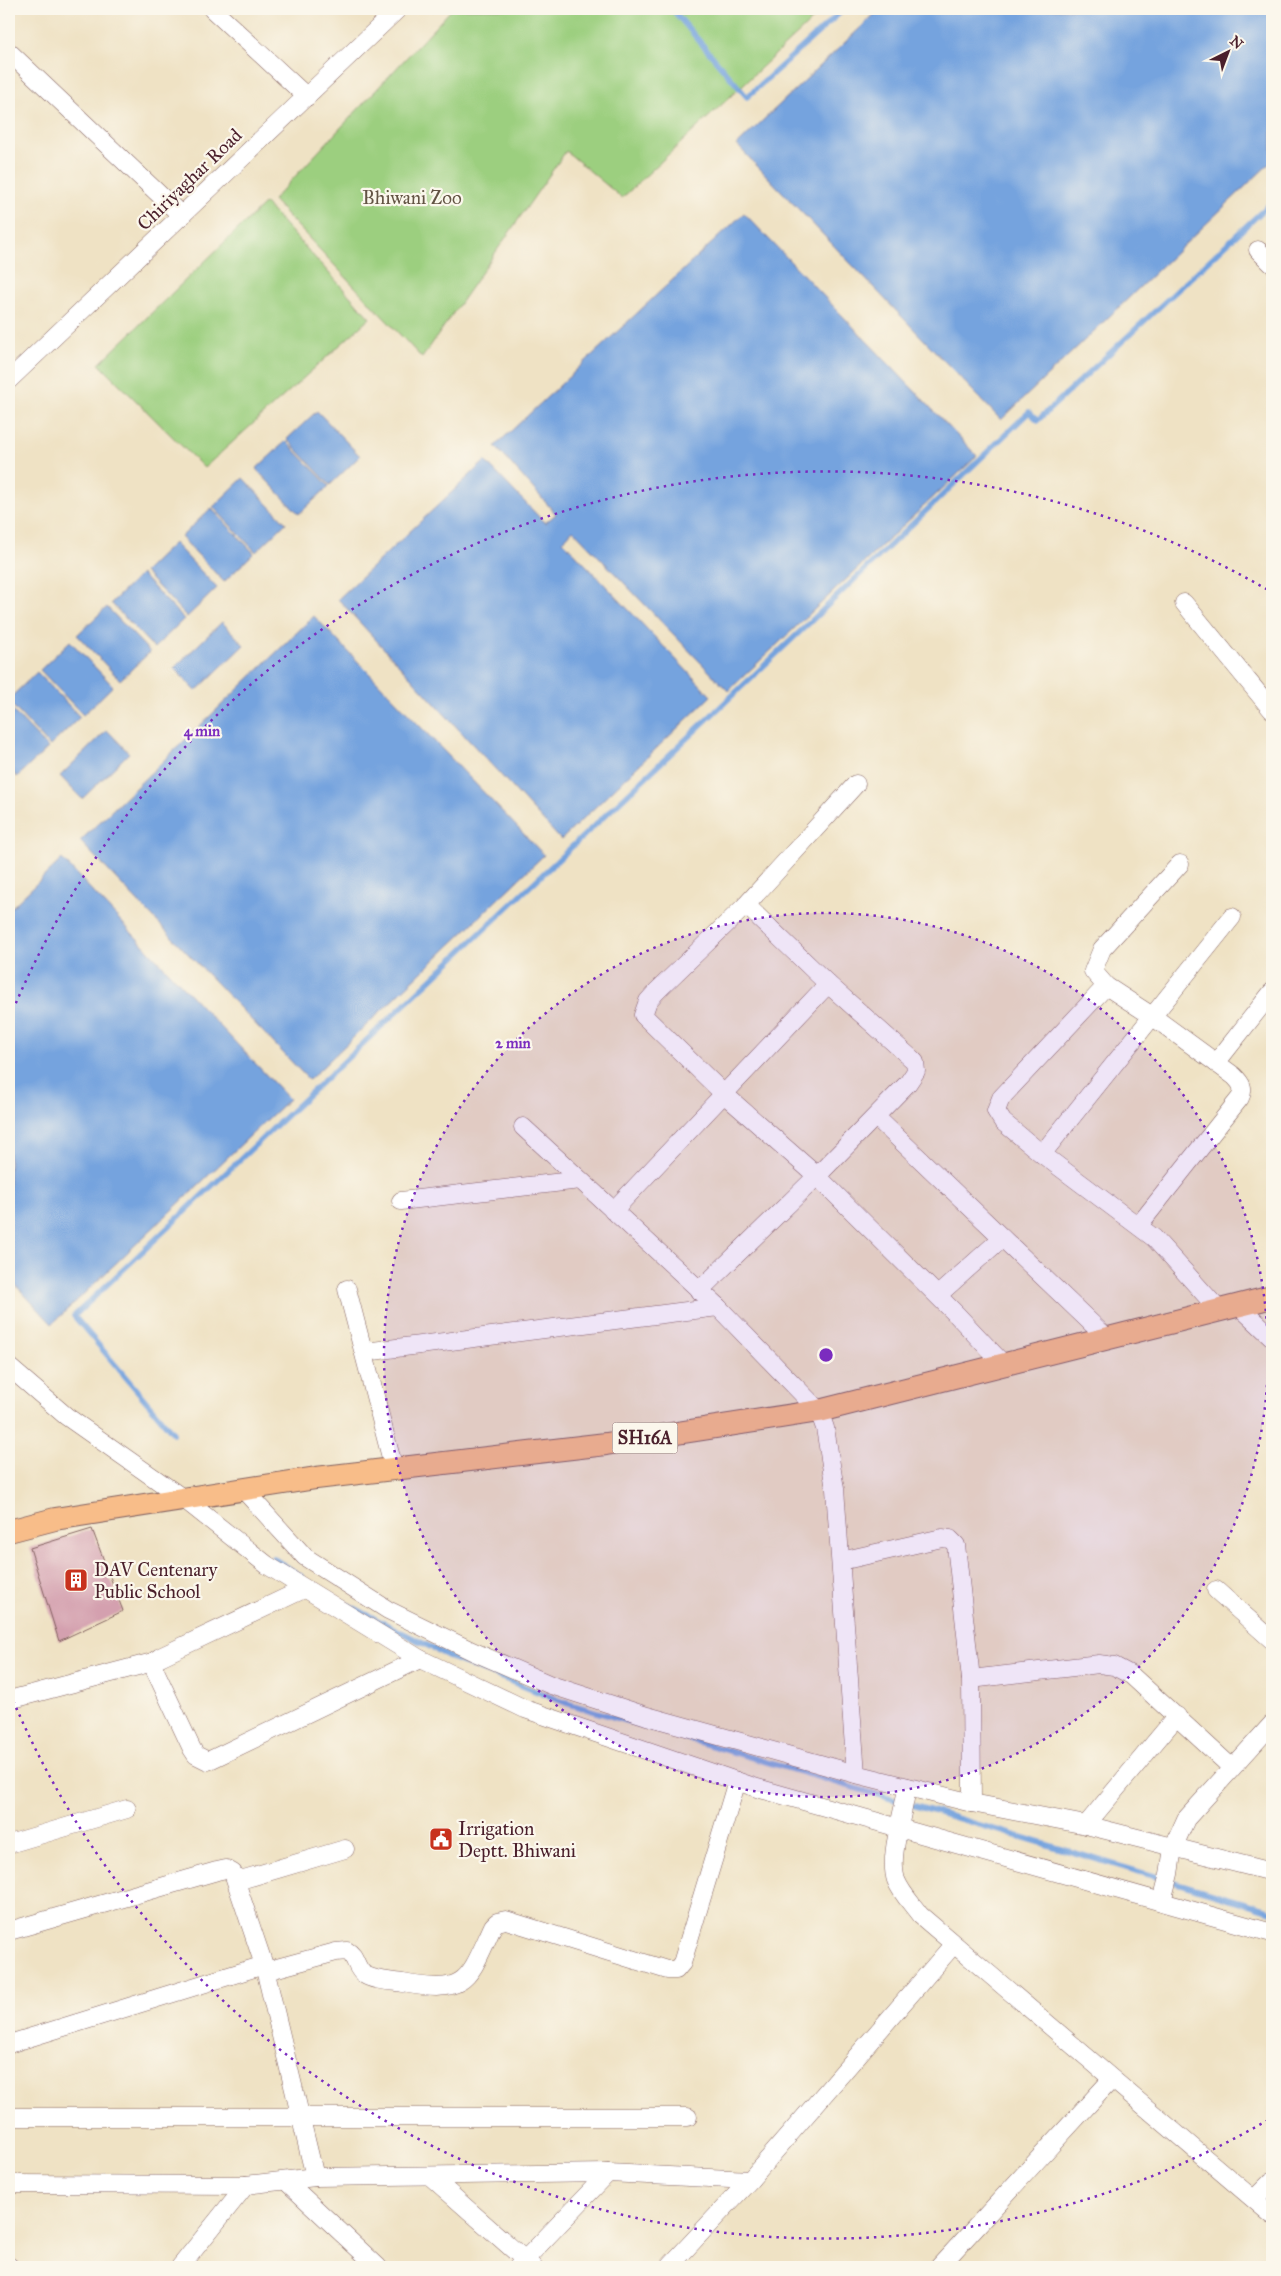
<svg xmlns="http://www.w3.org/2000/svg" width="1281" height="2276" viewBox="0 0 1281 2276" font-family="'IM FELL Great Primer',serif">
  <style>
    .green { fill: #9ccf7f; stroke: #737755 }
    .water { fill: #74a3de; stroke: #5f6184 }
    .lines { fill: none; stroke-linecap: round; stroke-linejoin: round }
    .stream { stroke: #74a3de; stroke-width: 5.5 }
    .building { fill: #d4a0af }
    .minor-casing { stroke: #846361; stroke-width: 19 }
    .major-casing { stroke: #846361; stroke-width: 24 }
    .minor { stroke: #fff; stroke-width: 18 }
    .major { stroke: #f8bd89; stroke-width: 22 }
    .ring { fill: none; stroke: #7b2cbf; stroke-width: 2.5; stroke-dasharray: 2.5 5 }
    .labels { text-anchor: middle; stroke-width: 4.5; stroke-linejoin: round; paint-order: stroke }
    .shield { fill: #fbf7ec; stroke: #7f6065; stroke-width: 1 }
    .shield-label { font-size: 18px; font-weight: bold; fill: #4a1f2b }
    .street-label { font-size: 19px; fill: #4a1f2b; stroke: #fbf7ec }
    .park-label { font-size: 19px; fill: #635444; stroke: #fbf7ec }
    .poi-label { font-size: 19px; fill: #4a1f2b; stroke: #fbf7ec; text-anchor: start }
    .centre { fill: #7b2cbf; stroke: #fbf7ec; stroke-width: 2.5 }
    .ring-label { font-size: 15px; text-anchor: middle; font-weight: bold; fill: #7b2cbf; stroke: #fbf7ec; stroke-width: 4.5; stroke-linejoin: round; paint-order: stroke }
  </style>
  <rect width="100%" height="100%" fill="#fbf7ec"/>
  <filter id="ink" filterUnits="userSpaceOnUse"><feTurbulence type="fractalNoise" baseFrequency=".02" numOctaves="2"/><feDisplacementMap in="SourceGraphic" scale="10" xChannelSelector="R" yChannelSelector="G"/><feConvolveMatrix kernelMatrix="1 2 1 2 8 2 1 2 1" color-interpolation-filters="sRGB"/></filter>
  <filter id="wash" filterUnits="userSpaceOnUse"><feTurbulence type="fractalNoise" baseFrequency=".0096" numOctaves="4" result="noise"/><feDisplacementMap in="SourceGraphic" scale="20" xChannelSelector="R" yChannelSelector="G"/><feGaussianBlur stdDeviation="1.12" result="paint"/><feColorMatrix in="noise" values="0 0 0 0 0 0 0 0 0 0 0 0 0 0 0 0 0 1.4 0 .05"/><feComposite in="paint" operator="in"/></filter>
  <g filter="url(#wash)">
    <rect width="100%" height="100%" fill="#efe2c4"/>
    <g class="green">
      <path d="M 452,9 L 824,9 L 622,198 L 566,151 L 422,358 L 273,200 Z"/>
      <path d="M 265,203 L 370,318 L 204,468 L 99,364 Z"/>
    </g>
    <g class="water">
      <path d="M 880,9 L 1272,9 L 1272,161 L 1001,420 L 737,145 Z"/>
      <path d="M 744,213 L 977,456 L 728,691 L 573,530 L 563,541 L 711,696 L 561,840 L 338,599 L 485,461 L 545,523 L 556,514 L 495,446 Z"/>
      <path d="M 317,411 L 360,456 L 330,485 L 287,439 Z"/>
      <path d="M 286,441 L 329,486 L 299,514 L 256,469 Z"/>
      <path d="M 243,478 L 286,523 L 256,552 L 213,507 Z"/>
      <path d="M 211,508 L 254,553 L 224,582 L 181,537 Z"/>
      <path d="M 174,543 L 217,588 L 187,617 L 144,572 Z"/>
      <path d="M 141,574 L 184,619 L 154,648 L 111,603 Z"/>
      <path d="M 107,607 L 150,652 L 120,680 L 77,635 Z"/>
      <path d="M 314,616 L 544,855 L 309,1080 L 80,841 Z"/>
      <path d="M 222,622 L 244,645 L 196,691 L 174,668 Z"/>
      <path d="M 70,641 L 113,686 L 83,715 L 40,670 Z"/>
      <path d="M 37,672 L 80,717 L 50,746 L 9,702 L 9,699 Z"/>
      <path d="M 9,707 L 48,748 L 17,777 L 9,767 Z"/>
      <path d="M 107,730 L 129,753 L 82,799 L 60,776 Z"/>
      <path d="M 62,859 L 289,1099 L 52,1324 L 9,1278 L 9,910 Z"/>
    </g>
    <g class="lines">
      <g class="stream">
        <path d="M 672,9 L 747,97 L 844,9"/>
        <path d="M 173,1433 L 74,1316 L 805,627 L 1029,412 L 1038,420 L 1272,202"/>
        <path d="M 273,1558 L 302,1577"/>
        <path d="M 348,1605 L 458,1661 L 566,1703 L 1272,1911"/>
      </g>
    </g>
    <g id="blocks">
      <path class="building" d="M 92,1529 L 123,1611 L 59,1641 L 30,1548 Z"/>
    </g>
  </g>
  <g filter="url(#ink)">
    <use href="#blocks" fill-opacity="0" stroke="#846361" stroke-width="1"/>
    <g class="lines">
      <g class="minor-casing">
        <g id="minor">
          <path d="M 212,9 L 307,97"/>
          <path d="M 9,52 L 182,216"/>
          <path d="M 1258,250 L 1272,264"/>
          <path d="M 9,380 L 398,9"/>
          <path d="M 1184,603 L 1272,710"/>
          <path d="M 856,784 L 746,905 L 657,991 L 648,1001 L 643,1015 L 724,1094 L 817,1176 L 957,1315 L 1003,1364"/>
          <path d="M 1106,986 L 1001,1098 L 996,1111 L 1003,1122 L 1042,1154 L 1154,1238 L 1219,1310"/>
          <path d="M 1216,1063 L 1272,992"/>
          <path d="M 876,1117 L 1108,1339"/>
          <path d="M 523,1127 L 718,1307 L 819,1411 L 825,1428 L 835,1489 L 856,1774"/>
          <path d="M 1042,1154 L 1232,917"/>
          <path d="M 401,1201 L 580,1180"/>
          <path d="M 613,1211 L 828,984"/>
          <path d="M 1139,1225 L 1240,1098 C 1245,1088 1241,1083 1234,1076 L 1152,1016 L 1106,986 L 1093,971 L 1102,949 L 1180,864"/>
          <path d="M 347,1289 L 394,1469"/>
          <path d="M 699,1291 L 817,1176 L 908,1083 L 916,1071 L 915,1062 L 912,1059 L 828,984 L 746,905"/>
          <path d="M 938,1295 L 1002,1238"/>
          <path d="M 1238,1305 L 1272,1337"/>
          <path d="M 365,1352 L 718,1307"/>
          <path d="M 9,1367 L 66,1416 L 184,1499 L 267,1565 L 420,1659 L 525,1709 L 757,1788 L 1272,1933"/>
          <path d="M 243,1489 L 305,1557 L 388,1610 L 472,1651 L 551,1685 L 647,1716 L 856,1774 L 972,1803 L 1086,1825 L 1272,1872"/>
          <path d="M 841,1561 L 942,1538 L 950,1539 L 956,1545 L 971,1679 L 972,1803"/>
          <path d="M 304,1589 L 160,1657 L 153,1662 L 153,1666 L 192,1749 L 196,1755 L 208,1761 L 420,1659"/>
          <path d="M 1216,1590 L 1272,1640"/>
          <path d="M 971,1679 L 1099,1664 L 1114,1666 L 1131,1675 L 1231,1767"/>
          <path d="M 9,1700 L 153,1662"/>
          <path d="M 907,1787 C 904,1813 888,1856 896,1880 C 901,1893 912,1904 920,1915 L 1272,2215"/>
          <path d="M 1086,1825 L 1177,1716"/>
          <path d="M 9,1844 L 127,1809"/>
          <path d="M 237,1881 L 345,1849"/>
          <path d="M 1162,1901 L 1169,1874 L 1173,1848 L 1186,1819 L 1272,1724"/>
          <path d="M 9,1931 L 217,1871 L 226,1869 L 233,1873 L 264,1965 L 315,2177"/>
          <path d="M 266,1971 L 336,1952 L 347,1951 C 357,1956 355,1969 365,1975 C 375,1981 391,1981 403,1983 C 468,1995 468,1980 493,1926 L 497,1922 L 506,1920 L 667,1970 L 676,1970 L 682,1963 L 737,1781"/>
          <path d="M 9,2044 L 264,1965"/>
          <path d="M 9,2117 L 688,2117"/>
          <path d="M 430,2176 L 533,2267"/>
          <path d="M 287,2182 L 378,2267"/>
          <path d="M 9,2184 L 246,2185 L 315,2177 L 608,2173 L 750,2180"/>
          <path d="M 1255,2198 L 1272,2181"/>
          <path d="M 9,2266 L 10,2267"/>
          <path d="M 180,2267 L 246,2185"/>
          <path d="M 518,2267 L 608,2173"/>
          <path d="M 669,2267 L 750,2180 L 953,1945"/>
          <path d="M 939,2267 L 1112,2079"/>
        </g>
      </g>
      <g class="major-casing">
        <path id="major" d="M 9,1531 L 55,1519 L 316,1478 L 606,1444 L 819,1411 L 1272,1297"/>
      </g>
      <use href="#minor" class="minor"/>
      <use href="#major" class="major"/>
    </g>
  </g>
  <circle cx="826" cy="1355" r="442" fill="#7b2cbf" fill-opacity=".12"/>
  <g class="ring">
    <circle cx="826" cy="1355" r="442"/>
    <path d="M1268 2120A883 883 0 0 1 10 1693M10 1017A883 883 0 0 1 1268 590"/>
  </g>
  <defs>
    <g id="building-square" transform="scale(1.25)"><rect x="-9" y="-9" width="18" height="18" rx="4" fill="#c8321e" stroke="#fbf7ec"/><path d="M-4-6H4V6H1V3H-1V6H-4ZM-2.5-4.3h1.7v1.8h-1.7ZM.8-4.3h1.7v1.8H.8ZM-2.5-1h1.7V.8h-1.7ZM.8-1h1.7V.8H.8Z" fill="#fff"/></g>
    <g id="civic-square" transform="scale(1.25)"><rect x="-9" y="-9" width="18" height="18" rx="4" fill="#c8321e" stroke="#fbf7ec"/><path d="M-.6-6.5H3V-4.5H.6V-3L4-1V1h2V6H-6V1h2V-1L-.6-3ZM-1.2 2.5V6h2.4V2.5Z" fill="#fff"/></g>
  </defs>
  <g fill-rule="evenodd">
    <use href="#building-square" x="76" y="1580"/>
    <use href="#civic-square" x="441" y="1839"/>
  </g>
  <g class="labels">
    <rect class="shield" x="612.5" y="1422.5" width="65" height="31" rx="4"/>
    <g class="shield-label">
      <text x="645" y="1444">SH16A</text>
    </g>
    <g class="street-label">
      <text transform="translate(189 179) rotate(-44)" y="7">Chiriyaghar Road</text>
    </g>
    <g class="park-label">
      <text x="412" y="204">Bhiwani Zoo</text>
    </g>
    <g class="poi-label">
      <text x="94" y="1576">DAV Centenary<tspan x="94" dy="22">Public School</tspan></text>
      <text x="458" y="1835">Irrigation<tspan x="458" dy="22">Deptt. Bhiwani</tspan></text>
    </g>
  </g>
  <circle cx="826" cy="1355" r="8" class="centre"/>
  <g class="ring-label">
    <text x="202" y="736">4 min</text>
    <text x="513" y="1048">2 min</text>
  </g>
  <rect width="1281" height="2276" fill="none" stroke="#fbf7ec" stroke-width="30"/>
  <g transform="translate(1228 52) rotate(42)" stroke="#fbf7ec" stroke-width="4" paint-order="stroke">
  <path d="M0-4L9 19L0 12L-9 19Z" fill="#4a1f2b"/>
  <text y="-8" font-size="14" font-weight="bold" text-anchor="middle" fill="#4a1f2b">N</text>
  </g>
</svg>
